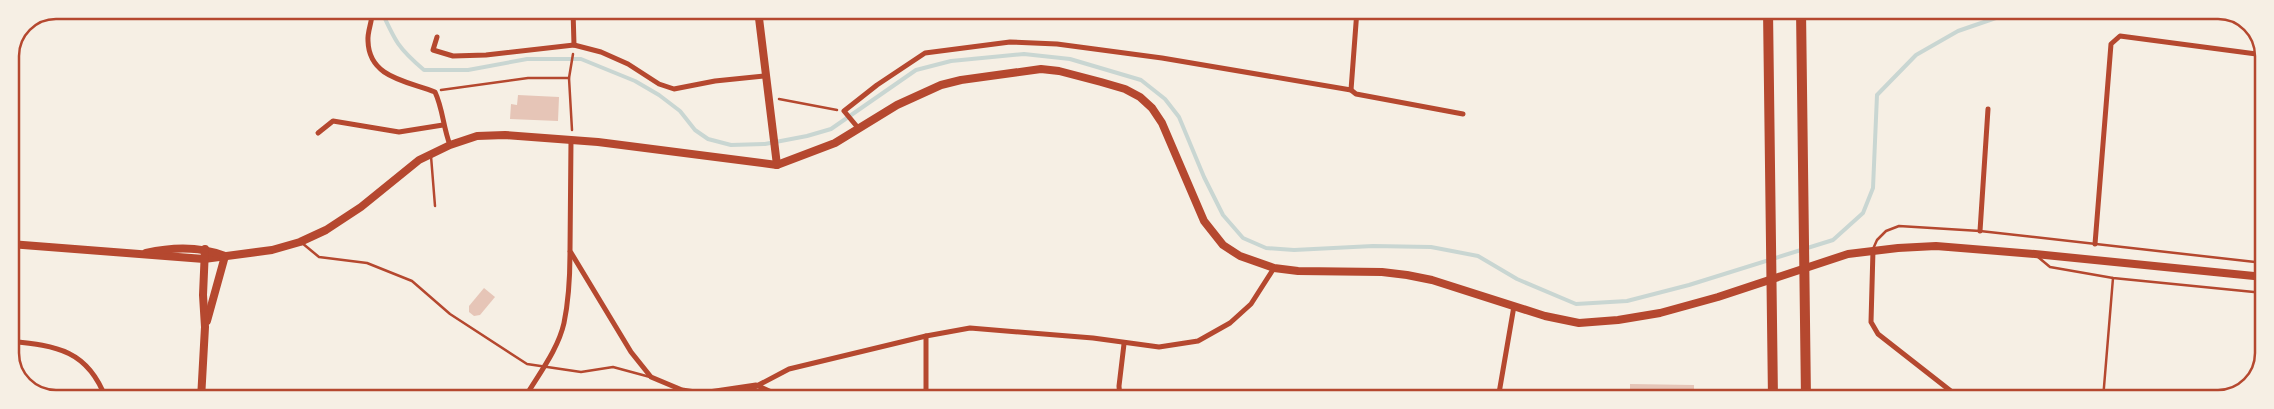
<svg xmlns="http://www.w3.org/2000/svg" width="2274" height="409" viewBox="0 0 2274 409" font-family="Quicksand,sans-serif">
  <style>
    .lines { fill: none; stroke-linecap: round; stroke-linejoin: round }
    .stream { stroke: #c9d6d2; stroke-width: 4 }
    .building { fill: #e6c5b7 }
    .path { stroke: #b5482f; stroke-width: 2.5 }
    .service { stroke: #b5482f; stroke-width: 2.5 }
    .minor { stroke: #b5482f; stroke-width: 5 }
    .secondary { stroke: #b5482f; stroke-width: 8 }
    .motorway { stroke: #b5482f; stroke-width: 10 }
    .rim { fill: none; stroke: #b5482f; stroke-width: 2.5 }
  </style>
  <rect width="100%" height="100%" fill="#f6efe4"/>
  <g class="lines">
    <path class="stream" d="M 381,10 C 395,41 398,48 424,70 L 468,70 L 527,59 L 581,59 L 635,81 L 659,95 L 680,111 L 695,130 L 708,139 L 731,145 L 765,144 L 807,136 L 831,129 L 916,70 L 951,61 L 1024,54 L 1070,59 L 1141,80 L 1165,99 L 1179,117 L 1204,177 L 1223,215 L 1243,238 L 1266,248 L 1294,250 L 1373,246 L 1431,247 L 1478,256 L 1517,279 L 1576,304 L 1627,301 L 1689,285 L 1833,240 L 1863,213 L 1873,188 L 1877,95 L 1916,55 L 1958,31 L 2019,10"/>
  </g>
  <g class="building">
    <path d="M 518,95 L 559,97 L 558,121 L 510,119 L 511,104 L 517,105 Z"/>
    <path d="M 484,288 L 495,297 L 480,315 L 474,316 L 469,312 L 469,306 Z"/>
    <path d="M 1630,384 L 1694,385 L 1694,399 L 1630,399 Z"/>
  </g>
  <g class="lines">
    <g class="path">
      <path d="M 441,90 L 528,78 L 569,78"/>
      <path d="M 779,99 L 837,110"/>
      <path d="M 572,130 L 569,78 L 573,54"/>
    </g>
    <g class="service">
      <path d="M 431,156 L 435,206"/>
      <path d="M 302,243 L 319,257 L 367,263 L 412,281 L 450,314 L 527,364 L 581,372 L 613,367 L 650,377"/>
      <path d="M 1873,249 L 1877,240 L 1886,231 L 1899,226 L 1980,231 L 2264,263"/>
      <path d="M 2038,257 L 2050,267 L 2113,278 L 2264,293"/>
      <path d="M 2103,399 L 2113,278"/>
    </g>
    <g class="minor">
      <path d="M 372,10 C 373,21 367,31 368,41 C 369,78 407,81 435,92 C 443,109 443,127 450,145"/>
      <path d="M 573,10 L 574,45"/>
      <path d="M 437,37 L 433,50 L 453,56 L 486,55 L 574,45 L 601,52 L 628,64 L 659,84 L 674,89 L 715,81 L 765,76"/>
      <path d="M 1351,90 L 1357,10"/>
      <path d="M 859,129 L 844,111 L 877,85 L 925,53 L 1010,42 L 1057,44 L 1162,58 L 1351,90 L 1356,94 L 1463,114"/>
      <path d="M 318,133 L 333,121 L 399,132 L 443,125"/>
      <path d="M 571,140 L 570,251 L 631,352 L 651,377 L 682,390 L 702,393 L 756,385 L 787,399"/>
      <path d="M 1980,231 L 1988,109"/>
      <path d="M 2095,244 L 2111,44 L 2120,36 L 2264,55"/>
      <path d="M 1873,250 L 1871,322 L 1878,334 L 1961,399"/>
      <path d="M 10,341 C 57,346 88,350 106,399"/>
      <path d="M 524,399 C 538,375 558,350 564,323 C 569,299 570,276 570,252"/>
      <path d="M 732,399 L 789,369 L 926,336 L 970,328 L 1093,338 L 1159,347 L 1198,341 L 1230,323 L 1251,304 L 1274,268"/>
      <path d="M 926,399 L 926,336"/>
      <path d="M 1120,399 L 1119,386 L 1124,344"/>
      <path d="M 1498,399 L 1514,306"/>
    </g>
    <g class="secondary">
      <path d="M 758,10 L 777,165"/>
      <path d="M 10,244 L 204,259 L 272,250 L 300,242 L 326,230 L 361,207 L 419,160 L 450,145 L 477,136 L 505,135 L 598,142 L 777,165 L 835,143 L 897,105 L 941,85 L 961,80 L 1041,69 L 1059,71 L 1101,82 L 1125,89 L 1140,97 L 1152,108 L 1162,123 L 1204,221 L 1223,245 L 1240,256 L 1274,268 L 1298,271 L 1382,272 L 1407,275 L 1432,280 L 1545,316 L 1579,323 L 1618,320 L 1660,313 L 1718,297 L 1848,254 L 1898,248 L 1936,246 L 2035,254 L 2264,277"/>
      <path d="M 146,253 C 172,247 199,246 225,256"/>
      <path d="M 207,321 L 225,256"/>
      <path d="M 201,399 L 205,327 L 203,295 L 205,249"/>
    </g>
    <g class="motorway">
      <path d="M 1768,10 L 1773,399"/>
      <path d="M 1801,10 L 1806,399"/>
    </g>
  </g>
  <path d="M0 0H2274V409H0ZM56 19H2218A37 37 0 0 1 2255 56V353A37 37 0 0 1 2218 390H56A37 37 0 0 1 19 353V56A37 37 0 0 1 56 19Z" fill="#f6efe4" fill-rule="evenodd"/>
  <path class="rim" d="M56 19H2218A37 37 0 0 1 2255 56V353A37 37 0 0 1 2218 390H56A37 37 0 0 1 19 353V56A37 37 0 0 1 56 19Z"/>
</svg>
